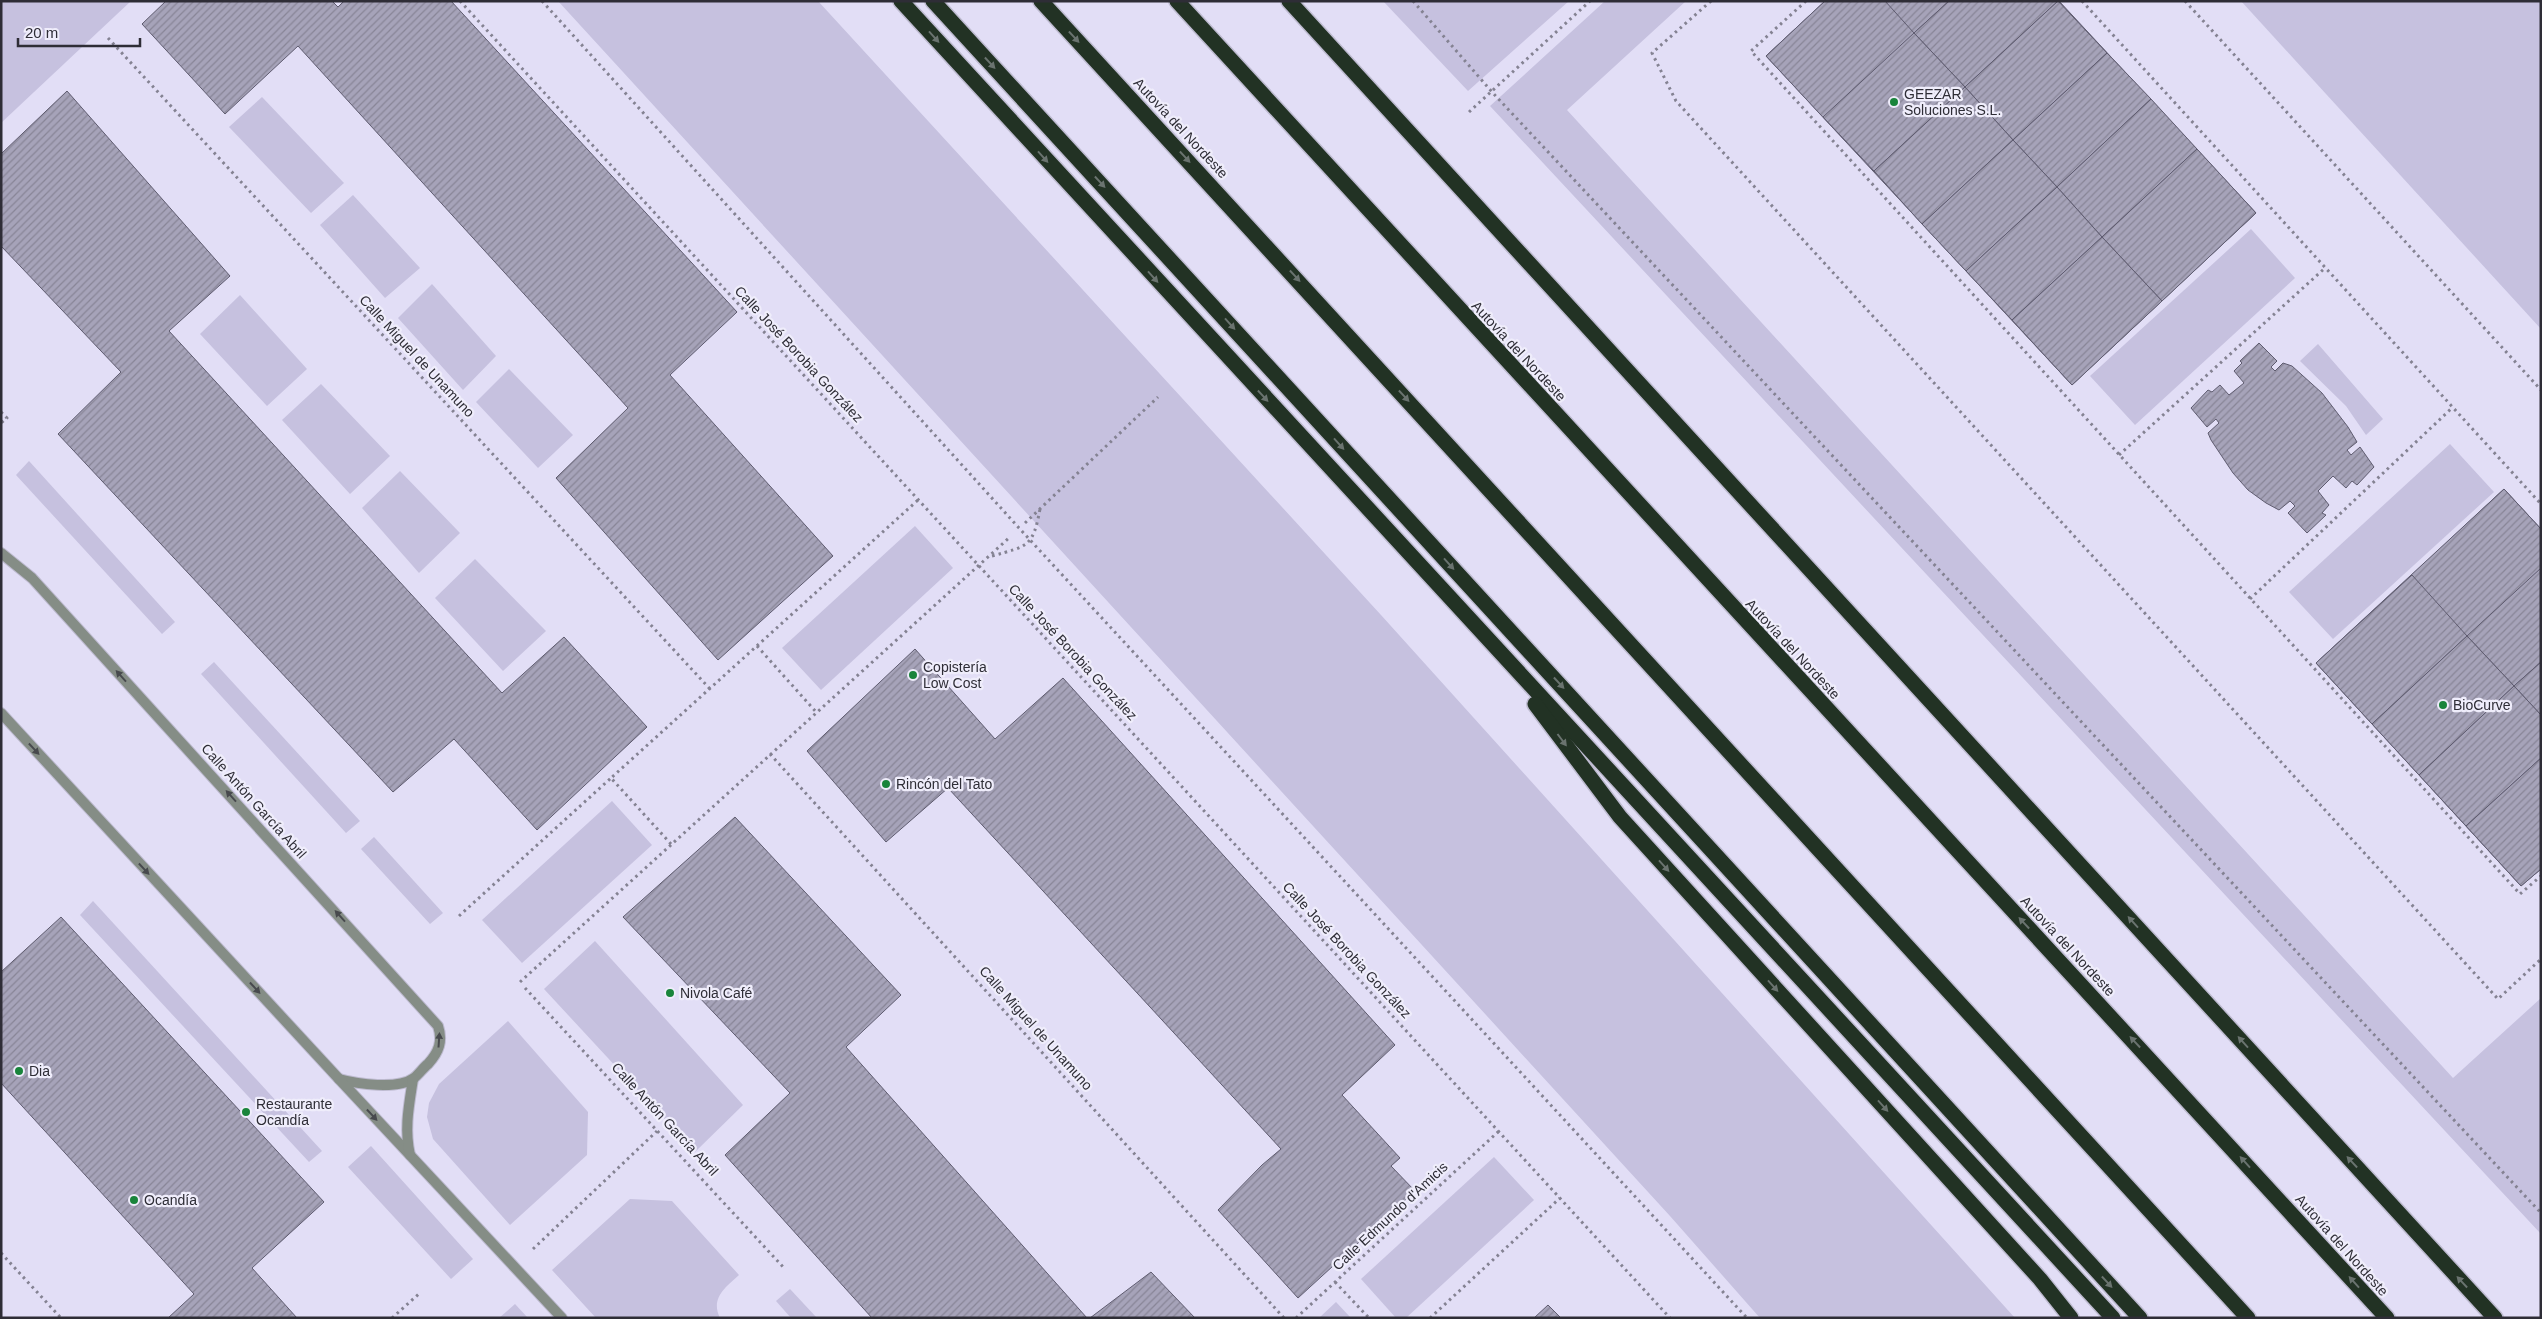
<svg xmlns="http://www.w3.org/2000/svg" width="2542" height="1319" viewBox="0 0 2542 1319" font-family="Helvetica,sans-serif">
  <style>
    .green { fill: #c6c1df }
    .building { fill: url(#building-hatch); stroke: #5f5c70 }
    .lines { fill: none; stroke-linecap: round; stroke-linejoin: round }
    .minor-casing { stroke: #bebbd0; stroke-width: 12 }
    .motorway-casing { stroke: #bebbd0; stroke-width: 18 }
    .path { stroke: #848292; stroke-width: 3; stroke-dasharray: 2.5 4; stroke-linecap: butt }
    .minor { stroke: #858d86; stroke-width: 10 }
    .motorway { stroke: #223224; stroke-width: 15 }
    .oneway { fill: #6a736f }
    .oneway2 { fill: #484a4e }
    .poi-dot { fill: #19843b; stroke: #efedfb; stroke-width: 2 }
    .labels { text-anchor: middle; stroke-width: 4.5; stroke-linejoin: round; paint-order: stroke }
    .poi-label { font-size: 14px; fill: #2e2d36; stroke: #efedfb; text-anchor: start }
    .street-label { font-size: 14px; fill: #2e2d36; stroke: #efedfb }
  </style>
  <defs>
    <pattern id="building-hatch" width="6" height="6" patternUnits="userSpaceOnUse" patternTransform="scale(1.25)"><rect width="6" height="6" fill="#a6a3b9"/><path d="M-1 1l2-2M0 6l6-6M5 7l2-2" fill="none" stroke="#888597"/></pattern>
  </defs>
  <rect width="100%" height="100%" fill="#e2def6"/>
  <g class="green">
    <path d="M 1,1 L 131,1 L 1,123 Z"/>
    <path d="M 558,1 L 818,1 L 1381,615 L 2015,1318 L 1760,1318 L 1670,1216 Z"/>
    <path d="M 1383,1 L 1569,1 L 1468,91 Z"/>
    <path d="M 1605,1 L 1686,1 L 1567,110 L 2453,1078 L 2541,998 L 2541,1234 L 1490,106 Z"/>
    <path d="M 2241,1 L 2541,1 L 2541,329 Z"/>
    <path d="M 262,97 L 344,183 L 311,213 L 229,127 Z"/>
    <path d="M 353,195 L 420,268 L 385,298 L 320,225 Z"/>
    <path d="M 2251,229 L 2295,278 L 2135,425 L 2090,376 Z"/>
    <path d="M 432,284 L 496,356 L 463,390 L 398,318 Z"/>
    <path d="M 240,295 L 307,369 L 267,406 L 200,334 Z"/>
    <path d="M 2318,344 L 2383,419 L 2366,435 L 2346,406 L 2300,361 Z"/>
    <path d="M 509,369 L 573,435 L 538,468 L 476,402 Z"/>
    <path d="M 321,384 L 390,456 L 350,494 L 282,420 Z"/>
    <path d="M 2450,444 L 2494,492 L 2333,639 L 2289,592 Z"/>
    <path d="M 29,461 L 175,622 L 162,634 L 16,475 Z"/>
    <path d="M 400,471 L 460,533 L 419,573 L 362,508 Z"/>
    <path d="M 915,526 L 953,568 L 821,690 L 782,648 Z"/>
    <path d="M 475,559 L 546,631 L 503,671 L 435,598 Z"/>
    <path d="M 214,662 L 360,821 L 346,833 L 201,674 Z"/>
    <path d="M 612,801 L 652,845 L 522,963 L 482,920 Z"/>
    <path d="M 374,837 L 443,913 L 430,924 L 361,849 Z"/>
    <path d="M 93,901 L 322,1151 L 309,1162 L 80,915 Z"/>
    <path d="M 595,941 L 743,1105 L 695,1152 L 544,989 Z"/>
    <path d="M 508,1021 L 588,1112 L 587,1155 L 510,1225 L 433,1139 L 427,1117 L 429,1103 L 439,1084 Z"/>
    <path d="M 371,1146 L 473,1259 L 451,1279 L 348,1167 Z"/>
    <path d="M 1494,1157 L 1534,1200 L 1406,1318 L 1396,1318 L 1361,1279 Z"/>
    <path d="M 630,1199 L 672,1201 L 739,1275 C 726,1287 710,1298 720,1318 L 596,1318 L 552,1270 Z"/>
    <path d="M 790,1289 L 817,1318 L 791,1318 L 776,1301 Z"/>
    <path d="M 1336,1302 L 1351,1318 L 1319,1318 Z"/>
    <path d="M 515,1304 L 528,1318 L 499,1318 Z"/>
  </g>
  <g class="building">
    <path d="M 166,1 L 332,1 L 338,7 L 344,1 L 451,1 L 737,312 L 670,375 L 833,556 L 718,660 L 556,478 L 628,408 L 298,46 L 225,114 L 142,24 Z"/>
    <path d="M 1825,1 L 1885,1 L 1914,33 L 1823,117 L 1766,56 Z"/>
    <path d="M 1825,1 L 2059,1 L 2256,213 L 2072,385 L 1766,56 Z"/>
    <path d="M 1885,1 L 1949,1 L 1914,33 Z"/>
    <path d="M 1949,1 L 2058,1 L 1965,87 L 1914,33 Z"/>
    <path d="M 2058,1 L 2107,53 L 2013,140 L 1965,87 Z"/>
    <path d="M 1914,33 L 1965,87 L 1874,171 L 1823,117 Z"/>
    <path d="M 2107,53 L 2151,99 L 2057,187 L 2013,140 Z"/>
    <path d="M 1965,87 L 2013,140 L 1922,224 L 1874,171 Z"/>
    <path d="M 67,91 L 230,276 L 169,331 L 502,693 L 564,637 L 647,727 L 537,830 L 454,739 L 393,792 L 58,434 L 121,372 L 1,246 L 1,154 Z"/>
    <path d="M 2151,99 L 2197,149 L 2102,237 L 2057,187 Z"/>
    <path d="M 2013,140 L 2057,187 L 1966,271 L 1922,224 Z"/>
    <path d="M 2197,149 L 2256,213 L 2162,301 L 2102,237 Z"/>
    <path d="M 2057,187 L 2102,237 L 2012,320 L 1966,271 Z"/>
    <path d="M 2102,237 L 2162,301 L 2072,385 L 2012,320 Z"/>
    <path d="M 2259,343 L 2277,361 L 2271,367 L 2275,371 L 2283,363 L 2292,366 L 2322,393 L 2348,427 L 2357,442 L 2347,450 L 2351,455 L 2360,447 L 2374,467 L 2357,485 L 2352,481 L 2346,488 L 2333,476 L 2318,491 L 2329,505 L 2322,513 L 2326,515 L 2307,533 L 2288,513 L 2295,506 L 2290,501 L 2279,510 L 2266,503 L 2248,490 L 2233,473 L 2211,440 L 2208,433 L 2219,423 L 2216,419 L 2207,427 L 2191,408 L 2208,390 L 2212,392 L 2220,385 L 2229,395 L 2244,383 L 2234,371 L 2242,363 L 2240,361 Z"/>
    <path d="M 2504,489 L 2541,529 L 2541,568 L 2467,636 L 2412,575 Z"/>
    <path d="M 2504,489 L 2541,529 L 2541,869 L 2521,886 L 2316,663 Z"/>
    <path d="M 2541,568 L 2541,662 L 2514,686 L 2467,636 Z"/>
    <path d="M 2412,575 L 2467,636 L 2372,724 L 2316,663 Z"/>
    <path d="M 2467,636 L 2514,686 L 2419,775 L 2372,724 Z"/>
    <path d="M 915,649 L 995,739 L 1063,678 L 1395,1045 L 1342,1095 L 1400,1158 L 1391,1166 L 1415,1191 L 1298,1298 L 1218,1210 L 1262,1165 L 1281,1149 L 948,788 L 886,842 L 807,751 Z"/>
    <path d="M 2541,662 L 2541,715 L 2514,686 Z"/>
    <path d="M 2514,686 L 2541,715 L 2541,758 L 2466,826 L 2419,775 Z"/>
    <path d="M 2541,758 L 2541,869 L 2521,886 L 2466,826 Z"/>
    <path d="M 735,817 L 901,995 L 846,1047 L 1087,1318 L 872,1318 L 725,1155 L 790,1093 L 623,917 Z"/>
    <path d="M 61,917 L 324,1202 L 252,1268 L 297,1318 L 168,1318 L 194,1294 L 1,1083 L 1,972 Z"/>
    <path d="M 1151,1272 L 1195,1318 L 1090,1318 Z"/>
    <path d="M 1548,1305 L 1561,1318 L 1534,1318 Z"/>
  </g>
  <g class="lines">
    <g class="minor-casing">
      <g id="minor">
        <path d="M 1,553 L 32,578 L 438,1026 C 443,1041 439,1052 428,1064 C 423,1068 419,1074 414,1078 C 398,1090 357,1084 339,1079"/>
        <path d="M 1,713 L 339,1079 L 562,1318"/>
        <path d="M 410,1155 C 404,1129 409,1105 413,1079"/>
      </g>
    </g>
    <g class="motorway-casing">
      <g id="motorway">
        <path d="M 901,1 L 2113,1318"/>
        <path d="M 933,1 L 2140,1318"/>
        <path d="M 1041,1 L 2248,1318"/>
        <path d="M 1177,1 L 2387,1318"/>
        <path d="M 1289,1 L 2495,1318"/>
        <path d="M 1535,704 L 1620,817 L 2040,1279 L 2071,1318"/>
      </g>
    </g>
    <g class="path">
      <path d="M 460,1 L 1670,1318"/>
      <path d="M 542,1 L 1019,528 L 1747,1318"/>
      <path d="M 1413,1 L 1492,92 L 2541,1213"/>
      <path d="M 1711,1 L 1652,53 L 1676,101 L 2498,999 L 2541,959"/>
      <path d="M 1806,1 L 1751,51 L 2520,894 L 2541,876"/>
      <path d="M 2082,1 L 2541,504"/>
      <path d="M 2185,1 L 2541,390"/>
      <path d="M 108,38 L 710,689"/>
      <path d="M 1469,112 L 1590,1"/>
      <path d="M 1,412 L 7,418 L 1,423"/>
      <path d="M 2119,455 L 2325,268"/>
      <path d="M 1025,523 L 1158,397"/>
      <path d="M 992,556 C 1028,546 1033,547 1040,509"/>
      <path d="M 2250,599 L 2453,407"/>
      <path d="M 757,646 L 817,713"/>
      <path d="M 770,754 L 1284,1318"/>
      <path d="M 671,844 L 611,778 L 918,500"/>
      <path d="M 459,916 L 611,778"/>
      <path d="M 520,982 L 1010,537"/>
      <path d="M 525,988 L 785,1269"/>
      <path d="M 533,1249 L 657,1131"/>
      <path d="M 1,1253 L 61,1318"/>
      <path d="M 1335,1282 L 1369,1318"/>
      <path d="M 392,1318 L 421,1292"/>
      <path d="M 1296,1318 L 1499,1131"/>
      <path d="M 1430,1318 L 1560,1198"/>
    </g>
    <use href="#minor" class="minor"/>
    <use href="#motorway" class="motorway"/>
  </g>
  <defs><path id="oneway-solid" d="M-6-.8H1V-3.2L6.5 0L1 3.2V.8H-6Z" transform="scale(1.25)"/></defs>
  <g class="oneway">
    <use href="#oneway-solid" transform="translate(934 37) rotate(48)"/>
    <use href="#oneway-solid" transform="translate(1074 37) rotate(47)"/>
    <use href="#oneway-solid" transform="translate(990 63) rotate(47)"/>
    <use href="#oneway-solid" transform="translate(1043 157) rotate(48)"/>
    <use href="#oneway-solid" transform="translate(1185 157) rotate(47)"/>
    <use href="#oneway-solid" transform="translate(1100 182) rotate(47)"/>
    <use href="#oneway-solid" transform="translate(1295 276) rotate(47)"/>
    <use href="#oneway-solid" transform="translate(1153 277) rotate(48)"/>
    <use href="#oneway-solid" transform="translate(1230 324) rotate(48)"/>
    <use href="#oneway-solid" transform="translate(1263 396) rotate(47)"/>
    <use href="#oneway-solid" transform="translate(1404 396) rotate(47)"/>
    <use href="#oneway-solid" transform="translate(1339 444) rotate(48)"/>
    <use href="#oneway-solid" transform="translate(1449 564) rotate(48)"/>
    <use href="#oneway-solid" transform="translate(1559 683) rotate(47)"/>
    <use href="#oneway-solid" transform="translate(1562 740) rotate(53)"/>
    <use href="#oneway-solid" transform="translate(1664 866) rotate(48)"/>
    <use href="#oneway-solid" transform="translate(2133 922) rotate(-132)"/>
    <use href="#oneway-solid" transform="translate(2024 923) rotate(-133)"/>
    <use href="#oneway-solid" transform="translate(1773 986) rotate(48)"/>
    <use href="#oneway-solid" transform="translate(2135 1042) rotate(-133)"/>
    <use href="#oneway-solid" transform="translate(2243 1042) rotate(-132)"/>
    <use href="#oneway-solid" transform="translate(1883 1106) rotate(48)"/>
    <use href="#oneway-solid" transform="translate(2245 1162) rotate(-132)"/>
    <use href="#oneway-solid" transform="translate(2352 1162) rotate(-133)"/>
    <use href="#oneway-solid" transform="translate(2107 1282) rotate(47)"/>
    <use href="#oneway-solid" transform="translate(2354 1282) rotate(-132)"/>
    <use href="#oneway-solid" transform="translate(2462 1282) rotate(-133)"/>
  </g>
  <g class="oneway2">
    <use href="#oneway-solid" transform="translate(121 676) rotate(-132)"/>
    <use href="#oneway-solid" transform="translate(34 749) rotate(47)"/>
    <use href="#oneway-solid" transform="translate(231 796) rotate(-132)"/>
    <use href="#oneway-solid" transform="translate(144 869) rotate(47)"/>
    <use href="#oneway-solid" transform="translate(340 916) rotate(-132)"/>
    <use href="#oneway-solid" transform="translate(255 988) rotate(47)"/>
    <use href="#oneway-solid" transform="translate(439 1040) rotate(-86)"/>
    <use href="#oneway-solid" transform="translate(372 1115) rotate(47)"/>
  </g>
  <g class="poi-dot">
    <circle cx="1894" cy="102" r="5"/>
    <circle cx="913" cy="675" r="5"/>
    <circle cx="2443" cy="705" r="5"/>
    <circle cx="886" cy="784" r="5"/>
    <circle cx="670" cy="993" r="5"/>
    <circle cx="19" cy="1071" r="5"/>
    <circle cx="246" cy="1112" r="5"/>
    <circle cx="134" cy="1200" r="5"/>
  </g>
  <g class="labels">
    <g class="poi-label">
      <text x="1904" y="99">GEEZAR<tspan x="1904" dy="16">Soluciones S.L.</tspan></text>
      <text x="923" y="672">Copistería<tspan x="923" dy="16">Low Cost</tspan></text>
      <text x="2453" y="710">BioCurve</text>
      <text x="896" y="789">Rincón del Tato</text>
      <text x="680" y="998">Nivola Café</text>
      <text x="29" y="1076">Dia</text>
      <text x="256" y="1109">Restaurante<tspan x="256" dy="16">Ocandía</tspan></text>
      <text x="144" y="1205">Ocandía</text>
    </g>
    <g class="street-label">
      <text transform="translate(1181 128) rotate(47)" y="5">Autovía del Nordeste</text>
      <text transform="translate(1519 351) rotate(47)" y="5">Autovía del Nordeste</text>
      <text transform="translate(799 354) rotate(47)" y="5">Calle José Borobia González</text>
      <text transform="translate(417 356) rotate(47)" y="5">Calle Miguel de Unamuno</text>
      <text transform="translate(1793 649) rotate(47)" y="5">Autovía del Nordeste</text>
      <text transform="translate(1073 652) rotate(47)" y="5">Calle José Borobia González</text>
      <text transform="translate(254 801) rotate(48)" y="5">Calle Antón García Abril</text>
      <text transform="translate(2068 946) rotate(47)" y="5">Autovía del Nordeste</text>
      <text transform="translate(1347 950) rotate(47)" y="5">Calle José Borobia González</text>
      <text transform="translate(1036 1028) rotate(48)" y="5">Calle Miguel de Unamuno</text>
      <text transform="translate(665 1119) rotate(47)" y="5">Calle Antón García Abril</text>
      <text transform="translate(1390 1216) rotate(-43)" y="5">Calle Edmundo d'Amicis</text>
      <text transform="translate(2342 1245) rotate(48)" y="5">Autovía del Nordeste</text>
    </g>
  </g>
  <rect width="2542" height="1319" fill="none" stroke="#2e2d36" stroke-width="5"/>
  <path d="M18 38v8h122v-8" fill="none" stroke="#2e2d36" stroke-width="2.5"/>
  <text x="25" y="38" font-size="15" fill="#2e2d36" stroke="#efedfb" stroke-width="4" paint-order="stroke">20 m</text>
</svg>
